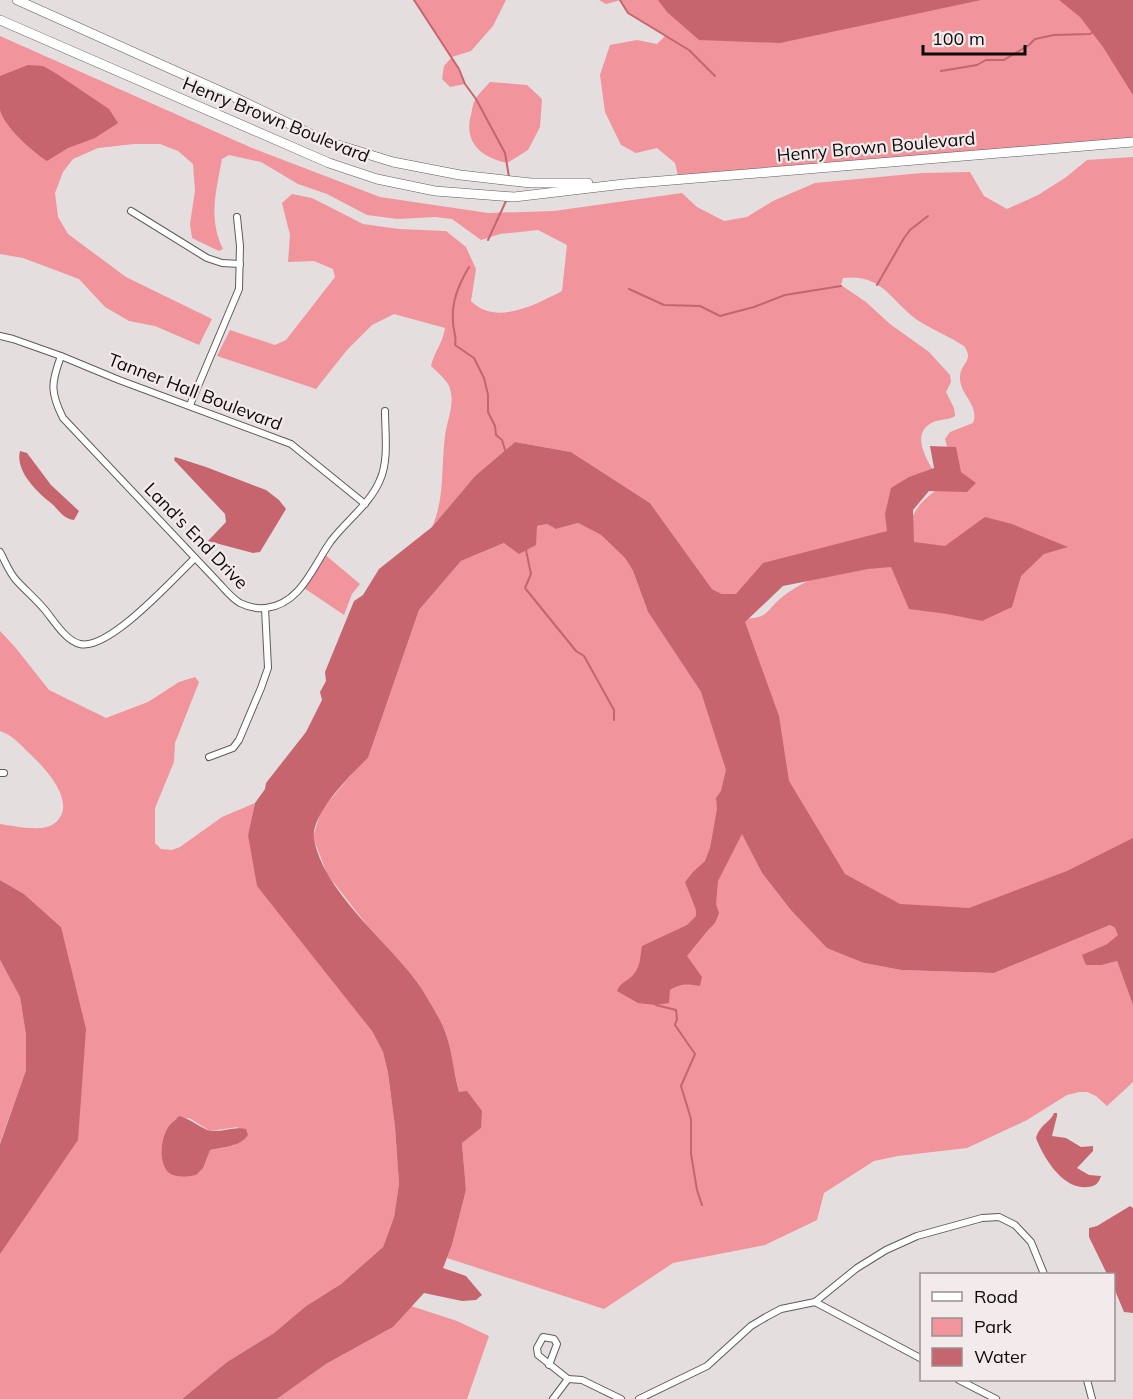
<svg xmlns="http://www.w3.org/2000/svg" width="1133" height="1399" viewBox="0 0 1133 1399" font-family="Mulish,sans-serif">
  <style>
    .green { fill: #f1949b; fill-rule: evenodd }
    .water { fill: #c7656e }
    .lines { fill: none; stroke-linecap: round; stroke-linejoin: round }
    .stream { stroke: #c7656e; stroke-width: 2 }
    .minor-casing { stroke: #615a5b; stroke-width: 8 }
    .secondary-casing { stroke: #615a5b; stroke-width: 10 }
    .minor { stroke: #fff; stroke-width: 6 }
    .secondary { stroke: #fff; stroke-width: 9 }
    .labels { text-anchor: middle; stroke-width: 4.5; stroke-linejoin: round; paint-order: stroke }
    .street-label { font-size: 18px; fill: #0d0b0b; stroke: #f3ebeb }
  </style>
  <rect width="100%" height="100%" fill="#e5dede"/>
  <g class="green">
    <path d="M 414,0 L 506,0 L 493,26 L 471,51 L 452,57 L 465,84 L 450,87 L 442,79 L 444,66 L 452,57 Z"/>
    <path d="M 599,0 L 664,0 L 832,31 L 973,0 L 1059,0 L 1082,14 L 1133,92 L 1133,143 L 753,175 L 680,184 L 675,163 L 657,148 L 636,153 L 621,145 L 605,112 L 600,75 L 610,45 L 637,40 L 657,44 L 665,36 L 628,13 L 621,0 L 606,4 Z"/>
    <path d="M 0,36 L 252,148 L 380,197 L 488,213 L 554,211 L 682,193 L 697,207 L 724,221 L 747,217 L 773,201 L 815,183 L 922,173 L 970,172 L 984,196 L 1007,209 L 1038,195 L 1065,178 L 1087,160 L 1133,157 L 1133,861 L 956,920 L 816,882 L 740,619 C 772,619 764,610 786,594 C 824,567 873,559 916,546 C 898,511 932,493 956,477 L 945,439 L 950,432 L 973,423 C 980,405 959,394 960,377 C 960,363 975,361 964,346 C 950,337 936,331 922,323 C 892,305 885,273 843,278 L 841,285 L 866,302 L 890,324 L 929,352 L 950,375 L 951,382 L 946,392 L 954,408 L 955,416 C 949,420 943,419 936,421 C 911,430 923,454 933,470 L 892,537 L 763,564 L 736,595 L 722,594 L 712,589 L 650,503 L 571,452 L 515,442 L 475,476 L 432,527 C 445,499 441,467 445,436 C 447,419 456,403 449,386 C 446,379 436,371 431,366 C 434,352 443,343 445,328 L 394,314 L 372,325 L 347,350 L 316,389 L 217,356 L 230,330 L 275,345 L 286,340 L 335,277 L 333,269 L 314,261 L 288,262 L 290,235 L 282,203 L 292,194 L 312,198 L 363,224 L 399,229 L 446,231 L 466,247 L 476,269 L 471,301 C 496,326 535,305 562,291 L 567,245 L 538,230 L 500,234 L 481,240 L 452,219 L 435,217 L 398,219 L 367,215 L 327,194 L 298,184 L 261,162 L 229,155 L 222,159 C 216,192 208,218 223,249 L 219,251 L 192,238 L 190,224 L 195,191 L 193,164 L 178,151 L 160,144 L 134,144 L 98,148 L 73,159 L 63,172 L 55,193 L 58,217 L 68,234 L 126,277 L 212,319 L 199,345 L 155,326 L 129,321 L 105,307 L 79,279 L 23,258 L 0,254 Z"/>
    <path d="M 490,82 L 527,85 L 542,99 L 540,127 L 528,150 L 507,163 C 484,158 465,145 470,119 C 472,113 472,106 475,100 C 478,94 485,88 490,82 Z"/>
    <path d="M 578,523 L 601,535 L 625,558 L 633,571 L 648,612 L 701,692 L 721,739 L 742,833 L 762,873 L 790,909 L 864,963 L 901,970 L 994,973 L 1110,925 L 1115,928 L 1119,935 L 1107,944 L 1091,951 L 1102,965 L 1117,961 L 1133,1005 L 1133,1082 L 1107,1106 L 1096,1096 L 1087,1092 L 1079,1092 L 1067,1095 L 1027,1120 L 967,1148 L 898,1156 L 874,1161 L 824,1193 L 817,1220 L 765,1245 L 673,1263 L 604,1309 L 447,1258 L 452,1245 L 466,1190 L 462,1143 L 481,1128 L 459,1092 L 446,1033 L 415,979 L 366,924 L 327,874 L 313,837 L 321,811 L 355,770 L 368,758 L 419,610 L 461,561 L 504,543 L 537,526 L 547,524 L 556,529 Z"/>
    <path d="M 323,553 L 360,584 L 352,594 L 344,615 L 301,586 Z"/>
    <path d="M 0,631 L 15,647 L 49,690 L 106,718 L 148,702 L 179,682 L 195,677 L 199,682 L 175,743 L 174,762 L 155,808 L 155,843 L 161,849 L 172,850 L 180,847 L 222,817 L 255,803 L 248,835 L 353,1006 L 372,1031 L 383,1052 L 388,1073 L 395,1127 L 399,1184 L 394,1217 L 383,1247 L 341,1284 L 306,1306 L 274,1333 L 227,1362 L 182,1399 L 0,1399 L 0,1254 L 4,1247 L 61,927 L 24,894 L 0,880 L 0,824 C 14,826 43,833 55,823 C 79,803 44,767 29,753 C 20,744 12,735 0,731 ZM 189,1118 L 210,1131 L 238,1127 L 235,1145 L 210,1150 L 169,1126 L 176,1119 Z"/>
    <path d="M 0,960 L 20,997 L 26,1035 L 26,1070 L 0,1143 Z"/>
    <path d="M 411,1306 L 457,1321 L 489,1336 L 467,1399 L 277,1399 L 326,1364 L 393,1327 Z"/>
  </g>
  <g class="water">
    <path d="M 658,0 L 981,0 L 780,43 L 699,40 L 667,12 Z"/>
    <path d="M 1059,0 L 1133,0 L 1133,95 L 1103,47 L 1080,17 Z"/>
    <path d="M 28,65 L 43,66 L 57,74 L 109,109 L 118,123 L 95,138 L 68,148 L 47,161 C 34,153 2,125 0,109 C 0,99 0,87 0,76 Z"/>
    <path d="M 515,442 L 571,452 L 650,503 L 712,589 L 722,594 L 736,594 L 763,563 L 887,531 L 885,514 L 891,488 L 909,477 L 934,468 L 930,446 L 956,447 L 961,472 L 976,483 L 967,492 L 929,491 L 913,510 L 914,542 L 945,546 L 985,517 L 1012,524 L 1068,547 L 1044,554 L 1021,576 L 1012,607 L 982,621 L 947,614 L 909,609 L 891,567 L 868,569 L 783,586 L 745,622 L 779,716 L 789,781 L 845,874 L 900,904 L 969,908 L 1067,871 L 1133,838 L 1133,1005 L 1117,961 L 1102,965 L 1086,965 L 1082,955 L 1107,944 L 1118,935 L 1115,928 L 1110,925 L 994,973 L 901,970 L 864,963 L 827,948 L 790,909 L 762,873 L 742,834 L 718,881 L 716,904 L 719,913 L 715,923 L 708,930 L 687,956 L 702,977 L 700,986 C 687,984 681,983 670,990 L 669,1003 L 656,1005 L 638,1003 L 617,991 C 620,982 629,981 634,974 C 641,965 640,956 642,946 L 687,925 L 696,916 L 696,910 L 685,882 L 693,872 L 705,861 L 710,848 L 717,809 L 716,798 L 721,791 L 726,770 L 701,692 L 648,612 L 633,571 L 625,558 L 601,535 L 578,523 L 556,529 L 547,524 L 537,526 L 536,545 L 519,554 L 504,543 L 461,561 L 419,610 L 368,758 C 351,774 310,815 314,839 C 323,890 384,939 414,978 C 423,990 441,1020 446,1034 C 452,1052 454,1073 459,1092 L 467,1091 L 482,1111 L 481,1128 L 462,1143 L 466,1190 L 452,1245 L 443,1268 L 466,1276 L 482,1295 L 476,1300 L 462,1301 L 424,1293 L 393,1327 L 326,1364 L 277,1399 L 182,1399 L 227,1362 L 274,1333 L 306,1306 L 341,1284 L 383,1247 L 394,1217 L 399,1184 L 395,1127 L 388,1073 L 383,1052 L 372,1031 L 257,886 L 248,835 L 255,803 L 265,789 L 266,783 L 306,732 L 322,700 L 320,692 L 326,681 L 325,672 L 354,601 L 363,595 L 379,569 L 432,527 L 475,476 Z"/>
    <path d="M 20,451 L 27,453 L 51,485 L 79,511 L 74,520 C 63,519 58,509 51,503 C 37,492 15,471 20,451 Z"/>
    <path d="M 175,457 L 206,467 L 266,490 L 279,500 L 286,509 L 260,552 L 253,553 L 208,541 L 226,522 L 225,514 L 174,460 Z"/>
    <path d="M 0,880 L 24,894 L 61,927 L 86,1029 L 78,1140 L 0,1254 L 0,1144 L 26,1070 L 26,1035 L 20,997 L 0,960 Z"/>
    <path d="M 1054,1113 L 1057,1113 L 1057,1116 L 1052,1136 L 1066,1138 L 1081,1147 L 1093,1146 L 1093,1151 L 1077,1168 L 1089,1175 L 1101,1176 C 1099,1183 1095,1187 1087,1187 C 1063,1190 1043,1157 1036,1138 C 1041,1123 1050,1123 1054,1113 Z"/>
    <path d="M 179,1116 C 191,1119 202,1129 211,1131 C 223,1132 234,1126 246,1129 L 248,1135 C 240,1147 223,1147 210,1150 L 203,1168 L 196,1175 C 188,1177 175,1178 168,1172 C 158,1161 161,1137 169,1126 C 172,1122 176,1120 179,1116 Z"/>
    <path d="M 1130,1206 L 1133,1208 L 1133,1313 L 1124,1312 L 1114,1288 L 1114,1274 L 1107,1274 L 1089,1237 L 1089,1228 L 1097,1226 Z"/>
  </g>
  <g class="lines">
    <g class="stream">
      <path d="M 414,0 L 459,69 L 465,84 L 476,99 L 505,153 L 509,177"/>
      <path d="M 620,0 L 628,13 L 689,50 L 715,76"/>
      <path d="M 941,71 L 977,65 L 986,60 L 1004,60 L 1029,45 L 1035,39 L 1054,35 L 1090,34 L 1093,32"/>
      <path d="M 488,240 L 506,201"/>
      <path d="M 469,267 C 459,284 451,302 453,322 C 453,330 457,337 455,345 L 474,358 L 484,378 L 488,395 L 488,412 L 495,426 L 496,435 L 502,440 L 505,450"/>
      <path d="M 877,285 L 904,238 L 910,230 L 928,216"/>
      <path d="M 629,289 L 664,305 L 700,306 L 720,316 L 754,307 L 785,295 L 841,286"/>
      <path d="M 526,550 L 531,574 L 525,588 L 576,651 L 584,656 L 614,710 L 614,720"/>
      <path d="M 656,1005 L 676,1010 L 677,1019 L 675,1025 L 695,1054 L 681,1086 L 691,1119 L 691,1154 L 697,1190 L 702,1205"/>
    </g>
    <g class="minor-casing">
      <g id="minor">
        <path d="M 131,211 L 207,258 L 222,263 L 240,264"/>
        <path d="M 0,336 L 13,339 L 61,356 L 119,380 L 291,444 L 365,504"/>
        <path d="M 61,356 C 51,383 50,392 63,418 L 216,580 C 224,588 231,598 240,603 C 248,607 257,609 266,608 C 301,604 313,566 331,541 C 347,520 370,504 380,480 C 389,460 385,433 385,411"/>
        <path d="M 190,405 L 239,289 L 240,246 L 237,217"/>
        <path d="M 0,552 C 5,561 9,572 16,580 C 25,590 36,599 45,610 C 54,621 66,641 80,644 C 109,651 174,578 195,558"/>
        <path d="M 209,757 L 233,748 L 239,740 L 261,688 L 268,668 L 265,608"/>
        <path d="M 0,773 L 4,773"/>
        <path d="M 815,1302 L 922,1359"/>
        <path d="M 549,1365 L 557,1344 L 554,1339 L 543,1337 L 537,1348 L 538,1355 L 568,1379"/>
        <path d="M 568,1379 L 582,1380 L 621,1399"/>
        <path d="M 959,1380 L 996,1399"/>
        <path d="M 1087,1380 L 1092,1399"/>
        <path d="M 553,1399 L 568,1379"/>
        <path d="M 639,1399 L 707,1366 L 751,1326 L 766,1317 L 781,1309 L 815,1302 L 857,1268 L 886,1250 L 917,1236 L 982,1218 L 999,1217 L 1015,1225 L 1031,1242 L 1044,1274"/>
      </g>
    </g>
    <g class="secondary-casing">
      <g id="secondary">
        <path d="M 17,0 L 238,99 L 325,141 L 393,162 L 460,175 L 531,183 L 588,183"/>
        <path d="M 0,20 L 329,163 L 377,179 L 435,191 L 514,197 L 624,184 L 1133,142"/>
      </g>
    </g>
    <use href="#minor" class="minor"/>
    <use href="#secondary" class="secondary"/>
  </g>
  <g class="labels">
    <g class="street-label">
      <text transform="translate(276 120) rotate(22)" y="6">Henry Brown Boulevard</text>
      <text transform="translate(876 147) rotate(-5)" y="6">Henry Brown Boulevard</text>
      <text transform="translate(195 392) rotate(21)" y="6">Tanner Hall Boulevard</text>
      <text transform="translate(196 536) rotate(46)" y="6">Land's End Drive</text>
    </g>
  </g>
  <rect x="920" y="1273" width="195" height="108" fill="#f3ebeb" stroke="#979191" stroke-width="1.5"/>
  <rect x="932" y="1292" width="30" height="9" fill="#ffffff" stroke="#979191" stroke-width="1.5"/>
  <text x="974" y="1303" font-size="18" fill="#0d0b0b">Road</text>
  <rect x="932" y="1318" width="30" height="18" fill="#f1949b" stroke="#979191" stroke-width="1.5"/>
  <text x="974" y="1333" font-size="18" fill="#0d0b0b">Park</text>
  <rect x="932" y="1348" width="30" height="18" fill="#c7656e" stroke="#979191" stroke-width="1.5"/>
  <text x="974" y="1363" font-size="18" fill="#0d0b0b">Water</text>
  <path d="M923 45v9h102v-9" fill="none" stroke="#0d0b0b" stroke-width="3"/>
  <text x="932" y="45" font-size="18" fill="#0d0b0b" stroke="#f3ebeb" stroke-width="4.5" paint-order="stroke">100 m</text>
</svg>
